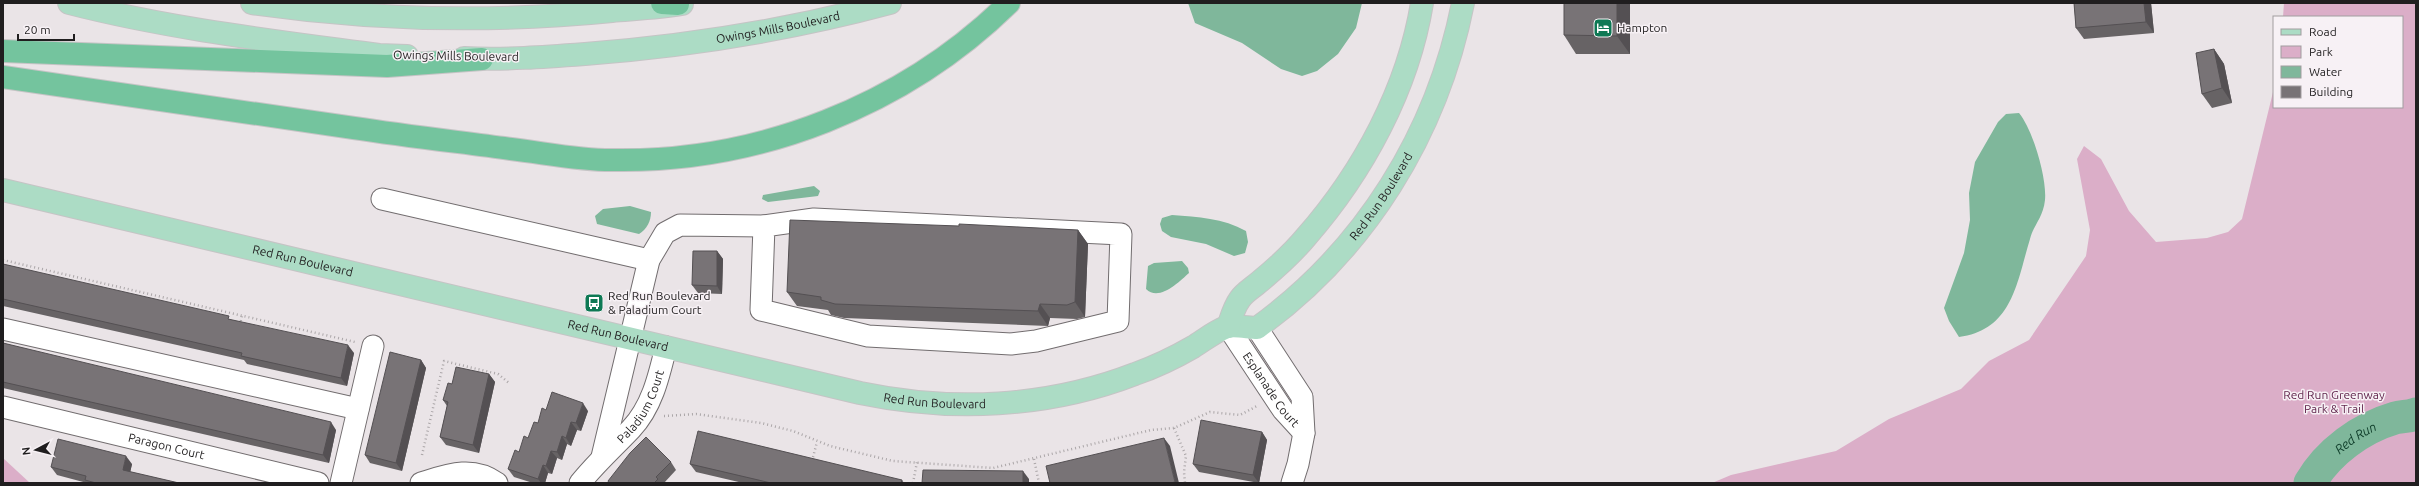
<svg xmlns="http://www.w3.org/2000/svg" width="2419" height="486" viewBox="0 0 2419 486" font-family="Ubuntu,sans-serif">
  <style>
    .green { fill: #dbaec8 }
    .water { fill: #7fb79b }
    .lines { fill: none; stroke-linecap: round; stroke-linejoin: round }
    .river { stroke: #7fb79b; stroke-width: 33 }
    .minor-casing { stroke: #726d6f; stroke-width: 23 }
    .major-casing { stroke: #c5c4c5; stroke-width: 24 }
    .highway-casing { stroke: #c5c4c5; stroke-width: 24 }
    .path { stroke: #aba6a8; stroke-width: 2.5; stroke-dasharray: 1 3; stroke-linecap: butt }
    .minor { stroke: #fff; stroke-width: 21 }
    .major { stroke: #acdcc5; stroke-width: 22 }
    .highway { stroke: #74c49e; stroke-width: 22 }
    .wall { fill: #676365 }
    .shaded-wall { fill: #545053 }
    .building { fill: #787376; stroke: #545053 }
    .labels { text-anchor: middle; stroke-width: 3; stroke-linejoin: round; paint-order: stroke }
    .street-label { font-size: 12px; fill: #201e1f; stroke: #f7f1f5 }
    .poi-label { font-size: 12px; fill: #201e1f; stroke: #f7f1f5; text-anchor: start }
    .park-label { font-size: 12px; fill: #62274e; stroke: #f7f1f5 }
    .water-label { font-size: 13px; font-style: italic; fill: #103e2b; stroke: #f7f1f5 }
  </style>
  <rect width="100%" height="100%" fill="#eae4e7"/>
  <g class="green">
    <path d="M 2284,3 L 2416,3 L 2416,483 L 1712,483 L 1731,475 L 1836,451 L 1889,419 L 1961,389 L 1989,361 L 2029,340 L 2086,256 L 2090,230 L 2077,159 L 2084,146 L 2101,159 L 2129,211 L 2156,242 L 2207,238 L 2228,232 L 2242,219 L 2274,88 L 2274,107 L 2402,107 L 2402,17 L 2283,17 Z"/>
    <path d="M 3,458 L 30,483 L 3,483 Z"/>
  </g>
  <g class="water">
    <path d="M 1188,3 L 1362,3 L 1356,28 L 1338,54 L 1317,71 L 1302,76 L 1281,69 L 1242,43 L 1195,23 Z"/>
    <path d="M 2019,113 C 2033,130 2047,178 2045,200 C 2043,218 2034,224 2030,239 C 2017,281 2013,330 1959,337 L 1949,321 L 1944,308 L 1964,253 L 1970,220 L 1969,193 L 1975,162 L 1998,122 L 2006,114 Z"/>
    <path d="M 814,186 L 820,191 L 818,196 L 768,202 L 762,199 L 763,195 Z"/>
    <path d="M 630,206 L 651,212 C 651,221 647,229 639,234 L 597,224 L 595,216 L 603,209 Z"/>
    <path d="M 1172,215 C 1198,217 1223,218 1246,231 L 1248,242 L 1245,253 L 1234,256 L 1206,244 L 1171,237 L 1162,231 L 1160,224 L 1162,218 Z"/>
    <path d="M 1182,261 L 1188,268 L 1189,273 C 1179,282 1159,302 1146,289 L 1148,266 L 1154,263 Z"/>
  </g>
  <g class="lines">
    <path class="river" id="s1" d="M 2310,483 C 2328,452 2361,428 2395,418 C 2402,416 2409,417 2416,414"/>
    <g class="minor-casing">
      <g id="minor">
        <path d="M 382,199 L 649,260"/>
        <path d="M 814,219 L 1121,234 L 1118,321 L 1036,341 L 1011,344 L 868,336 L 761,310 L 764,226 Z"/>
        <path id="s2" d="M 1228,327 L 1283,410 L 1304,433"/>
        <path d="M 1257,328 L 1302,397 L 1304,433 L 1298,464 L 1292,483"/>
        <path d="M 3,329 L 358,409"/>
        <path id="s3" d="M 3,407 L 318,483"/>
        <path d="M 602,457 L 649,260 L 665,233 L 680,225 L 764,226"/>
        <path d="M 341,483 L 373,346"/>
        <path d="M 421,483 C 447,475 472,465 497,483"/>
        <path id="s4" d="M 580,483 C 596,463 614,447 631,429 C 652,407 659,376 666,347"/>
      </g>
    </g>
    <g class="major-casing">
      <g id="major">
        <path d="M 69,3 C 170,29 275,41 379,55 L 407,56"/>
        <path d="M 252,3 C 371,20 493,23 612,11 C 635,9 659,8 682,4"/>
        <path id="s5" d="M 464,58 C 504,60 545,57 585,54 C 688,46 790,30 890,3"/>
        <path id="s6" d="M 3,190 L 860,393 C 951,412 1047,408 1135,374 C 1155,367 1174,358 1193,347 C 1203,341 1215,331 1227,327 C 1235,325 1249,328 1257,328 C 1365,250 1437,134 1463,3"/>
        <path d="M 1228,327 C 1231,318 1234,307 1240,299 C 1244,293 1252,288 1258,283 C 1275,269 1292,254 1306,237 C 1363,172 1408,89 1422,3"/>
      </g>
    </g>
    <g class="highway-casing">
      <g id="highway">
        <path d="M 662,3 L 678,4"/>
        <path d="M 3,51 L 387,66 L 482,59"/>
        <path d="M 3,77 C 120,94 237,111 354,128 C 406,136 459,142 511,149 C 545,153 578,160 611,160 C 758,163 904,106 1009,3"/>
      </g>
    </g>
    <g class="path">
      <path d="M 3,260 L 355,342"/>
      <path d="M 240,325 L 242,315"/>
      <path d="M 664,416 L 696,414 L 761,423 L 793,431 L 830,446 L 893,461 L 993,468 L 1151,430 L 1174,428 L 1210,412 L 1240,415 L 1257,406"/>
      <path d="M 1174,428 L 1186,456 L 1184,472 L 1185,483"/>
      <path d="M 422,455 L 444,361 L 498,374 L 509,383"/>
      <path d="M 1034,459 L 1039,483"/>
      <path d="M 812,461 L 817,442"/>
      <path d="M 913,483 L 917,462"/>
    </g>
    <use href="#minor" class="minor"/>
    <use href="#major" class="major"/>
    <use href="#highway" class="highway"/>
  </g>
  <g class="wall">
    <path d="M 1630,3 L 1630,54 L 1576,54 L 1564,35 Z"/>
    <path d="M 2074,3 L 2151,3 L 2154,33 L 2084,39 L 2076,28 Z"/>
    <path d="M 2214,49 L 2224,64 L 2232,103 L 2212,108 L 2202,94 Z"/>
    <path d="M 959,226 L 1078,230 L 1088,244 L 1085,317 L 1077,319 L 1050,318 L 1048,326 L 844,318 L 831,315 L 828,310 L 797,306 L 787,292 Z"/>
    <path d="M 717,251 L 723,259 L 722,294 L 698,293 L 692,285 Z"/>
    <path d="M 3,264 L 232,320 L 354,353 L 347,386 L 247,364 L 244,360 L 3,306 Z"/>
    <path d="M 3,343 L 336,430 L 329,463 L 3,388 Z"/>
    <path d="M 421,360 L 426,368 L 402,471 L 370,463 L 365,455 Z"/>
    <path d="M 489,374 L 495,382 L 479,453 L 446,445 L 440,437 L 447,406 L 443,400 L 452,384 Z"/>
    <path d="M 588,411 L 581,431 L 577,430 L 571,446 L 567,444 L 562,460 L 557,458 L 552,474 L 548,473 L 545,483 L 533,483 L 514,477 L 508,469 L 538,423 Z"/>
    <path d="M 1262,432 L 1267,440 L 1259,483 L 1199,472 L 1193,464 Z"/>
    <path d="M 671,462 L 676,470 L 664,483 L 609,483 Z"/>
    <path d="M 132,464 L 130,472 L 179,483 L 87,483 L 57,475 L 51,467 Z"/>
    <path d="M 690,464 L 902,480 L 904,483 L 743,483 L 696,472 Z"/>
  </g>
  <g class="shaded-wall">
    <path d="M 1617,3 L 1630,3 L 1630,54 L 1617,36 Z"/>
    <path d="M 2144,3 L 2151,3 L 2154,33 L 2146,22 Z"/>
    <path d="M 2214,49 L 2224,64 L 2232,103 L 2222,88 Z"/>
    <path d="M 1078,230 L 1088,244 L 1085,317 L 1075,302 Z"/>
    <path d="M 717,251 L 723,259 L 722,294 L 717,286 Z"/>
    <path d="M 1040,304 L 1050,318 L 1048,326 L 1038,311 Z"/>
    <path d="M 348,345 L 354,353 L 347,386 L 341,378 Z"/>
    <path d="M 421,360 L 426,368 L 402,471 L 396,463 Z"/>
    <path d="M 489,374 L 495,382 L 479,453 L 473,445 Z"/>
    <path d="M 583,403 L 588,411 L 581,431 L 576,423 Z"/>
    <path d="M 331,422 L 336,430 L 329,463 L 323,455 Z"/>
    <path d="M 571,422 L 577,430 L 571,446 L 566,438 Z"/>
    <path d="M 1262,432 L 1267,440 L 1259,483 L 1253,475 Z"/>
    <path d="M 562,436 L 567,444 L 562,460 L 557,452 Z"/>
    <path d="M 1164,438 L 1170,446 L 1179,483 L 1175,483 L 1175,482 Z"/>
    <path d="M 551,451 L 557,458 L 552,474 L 546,466 Z"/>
    <path d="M 126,456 L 132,464 L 129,478 L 123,470 Z"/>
    <path d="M 543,465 L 548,473 L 545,483 L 541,483 L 538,479 Z"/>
    <path d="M 1023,471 L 1029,479 L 1029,483 L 1023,483 Z"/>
  </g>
  <g class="building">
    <path d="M 1564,3 L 1617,3 L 1617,36 L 1564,35 Z"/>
    <path d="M 2074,3 L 2144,3 L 2146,22 L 2076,28 Z"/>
    <path d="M 2214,49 L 2222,88 L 2202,94 L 2196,53 Z"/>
    <path d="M 790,220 L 959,226 L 959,224 L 1078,230 L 1075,302 L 1067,305 L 1040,304 L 1038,311 L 835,304 L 821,300 L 821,297 L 787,292 Z"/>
    <path d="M 693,251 L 717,251 L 717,286 L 692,285 Z"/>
    <path d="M 3,264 L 229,316 L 228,319 L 348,345 L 341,378 L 241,356 L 242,353 L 3,299 Z"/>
    <path d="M 3,343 L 331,422 L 323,455 L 3,382 Z"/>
    <path d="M 390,352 L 421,360 L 396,463 L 365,455 Z"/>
    <path d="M 456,367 L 489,374 L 473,445 L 440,437 L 448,402 L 443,400 L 448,383 L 452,384 Z"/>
    <path d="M 552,392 L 583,403 L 576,423 L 571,422 L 566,438 L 562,436 L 557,452 L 551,451 L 546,466 L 543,465 L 538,479 L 508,469 L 515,450 L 519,452 L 524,436 L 528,438 L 534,422 L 538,423 L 542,408 L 546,410 Z"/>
    <path d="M 1201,420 L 1262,432 L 1253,475 L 1193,464 Z"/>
    <path d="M 698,431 L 902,480 L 901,483 L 771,483 L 690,464 Z"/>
    <path d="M 646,437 L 671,462 L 656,477 L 658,479 L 654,483 L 609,483 L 608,481 L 630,453 Z"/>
    <path d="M 1164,438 L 1175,482 L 1170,483 L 1050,483 L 1046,466 Z"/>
    <path d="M 58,439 L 126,456 L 123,470 L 179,483 L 96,483 L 85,480 L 86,476 L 51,467 Z"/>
    <path d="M 923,470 L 1023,471 L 1023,483 L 922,483 Z"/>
  </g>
  <defs>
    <g id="hotel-square" transform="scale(1)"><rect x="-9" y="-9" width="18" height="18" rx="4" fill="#0e7954" stroke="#f7f1f5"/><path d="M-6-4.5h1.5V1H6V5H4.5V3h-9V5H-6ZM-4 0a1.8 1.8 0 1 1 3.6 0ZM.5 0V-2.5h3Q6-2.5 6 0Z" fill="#fff"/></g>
    <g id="bus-square" transform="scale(1)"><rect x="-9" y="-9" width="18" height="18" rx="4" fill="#0e7954" stroke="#f7f1f5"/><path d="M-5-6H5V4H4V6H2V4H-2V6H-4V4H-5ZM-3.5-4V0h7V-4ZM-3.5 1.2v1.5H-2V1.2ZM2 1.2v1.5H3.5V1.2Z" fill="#fff"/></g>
  </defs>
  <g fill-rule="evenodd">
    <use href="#hotel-square" x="1603" y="28"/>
    <use href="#bus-square" x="594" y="303"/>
  </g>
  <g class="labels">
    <g class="street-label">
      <text dy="4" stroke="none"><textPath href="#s5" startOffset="316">Owings Mills Boulevard</textPath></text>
      <text transform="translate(456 56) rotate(1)" y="4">Owings Mills Boulevard</text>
      <text dy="4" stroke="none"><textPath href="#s6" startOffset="1476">Red Run Boulevard</textPath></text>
      <text dy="4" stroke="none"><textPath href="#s6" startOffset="308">Red Run Boulevard</textPath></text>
      <text dy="4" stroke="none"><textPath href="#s6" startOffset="632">Red Run Boulevard</textPath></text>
      <text dy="4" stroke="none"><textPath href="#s2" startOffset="76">Esplanade Court</textPath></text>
      <text dy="4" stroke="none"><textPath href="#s6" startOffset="956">Red Run Boulevard</textPath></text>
      <text dy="4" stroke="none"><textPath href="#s4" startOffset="99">Paladium Court</textPath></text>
      <text dy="4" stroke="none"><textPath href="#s3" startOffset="168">Paragon Court</textPath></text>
    </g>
    <g class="poi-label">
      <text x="1617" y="32">Hampton</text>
      <text x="608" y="300">Red Run Boulevard<tspan x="608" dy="14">&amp; Paladium Court</tspan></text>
    </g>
    <g class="park-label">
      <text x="2334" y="399">Red Run Greenway<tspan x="2334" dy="14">Park &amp; Trail</tspan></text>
    </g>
    <g class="water-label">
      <text dy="5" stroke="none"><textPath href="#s1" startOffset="65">Red Run</textPath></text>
    </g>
  </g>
  <rect width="2419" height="486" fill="none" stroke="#201e1f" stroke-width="8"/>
  <rect x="2273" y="16" width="130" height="92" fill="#f7f1f5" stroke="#a19d9f"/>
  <rect x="2281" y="29" width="20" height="6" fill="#acdcc5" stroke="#a19d9f"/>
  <text x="2309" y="36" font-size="12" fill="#201e1f">Road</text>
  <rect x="2281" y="46" width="20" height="12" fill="#dbaec8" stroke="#a19d9f"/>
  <text x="2309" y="56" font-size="12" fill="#201e1f">Park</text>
  <rect x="2281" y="66" width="20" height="12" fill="#7fb79b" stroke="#a19d9f"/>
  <text x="2309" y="76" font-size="12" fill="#201e1f">Water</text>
  <rect x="2281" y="86" width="20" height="12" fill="#787376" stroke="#a19d9f"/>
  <text x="2309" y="96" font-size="12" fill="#201e1f">Building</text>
  <g transform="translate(36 450) rotate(263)" stroke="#f7f1f5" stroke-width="3" paint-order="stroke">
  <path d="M0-3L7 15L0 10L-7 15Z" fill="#201e1f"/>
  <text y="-6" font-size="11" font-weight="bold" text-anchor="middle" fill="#201e1f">N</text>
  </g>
  <path d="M18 34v6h56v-6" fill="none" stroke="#201e1f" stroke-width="2"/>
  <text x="24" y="34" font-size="12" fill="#201e1f" stroke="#f7f1f5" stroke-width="3" paint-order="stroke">20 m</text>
</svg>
